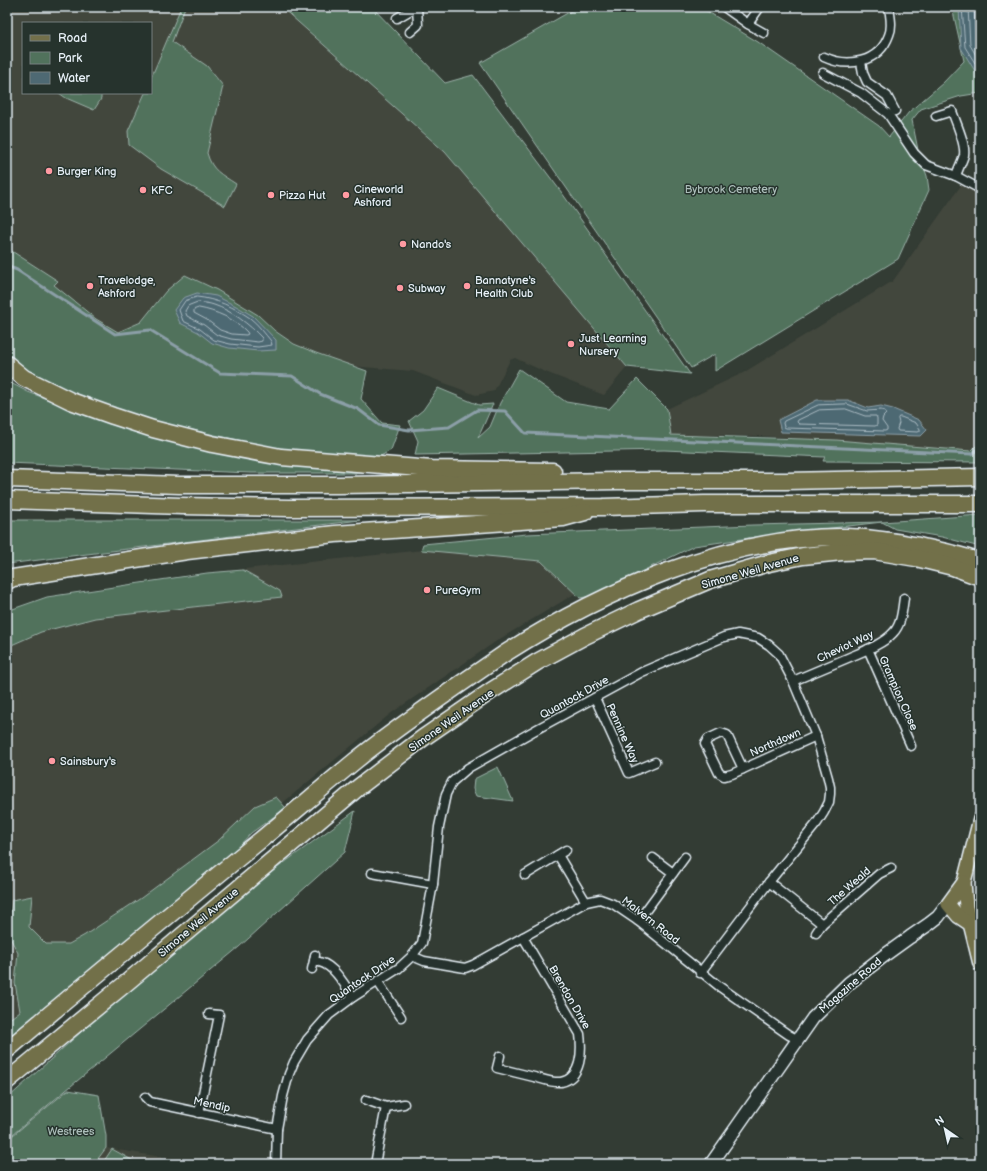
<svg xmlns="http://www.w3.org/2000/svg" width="987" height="1171" viewBox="0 0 987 1171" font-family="'Balsamiq Sans',sans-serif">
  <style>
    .built { fill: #43473d; fill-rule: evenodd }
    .green { fill: #51725c; stroke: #9cb2aa }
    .water { fill: #4e6973; stroke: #8c9fa8 }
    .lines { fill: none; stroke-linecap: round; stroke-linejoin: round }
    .shore { stroke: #aabbc3; stroke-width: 1 }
    .stream { stroke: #8c9fa8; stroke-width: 3 }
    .street-casing { stroke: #e8f1f8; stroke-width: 11 }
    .secondary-casing { stroke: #e8f1f8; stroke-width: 15 }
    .primary-casing { stroke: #e8f1f8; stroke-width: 16 }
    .highway-casing { stroke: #e8f1f8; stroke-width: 19 }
    .street { stroke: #26332d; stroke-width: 8 }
    .secondary { stroke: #26332d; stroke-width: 12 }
    .primary { stroke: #726f4a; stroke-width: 13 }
    .highway { stroke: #726f4a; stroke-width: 16 }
    .poi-dot { fill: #ff9aa2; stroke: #26332d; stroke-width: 1.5 }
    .labels { text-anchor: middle; stroke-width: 3; stroke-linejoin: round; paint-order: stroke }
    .poi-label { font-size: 11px; fill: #e8f1f8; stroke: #26332d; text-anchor: start }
    .park-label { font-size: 11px; fill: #acbeba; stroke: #26332d }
    .street-label { font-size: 11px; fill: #e8f1f8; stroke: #26332d }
  </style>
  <rect width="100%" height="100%" fill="#333c34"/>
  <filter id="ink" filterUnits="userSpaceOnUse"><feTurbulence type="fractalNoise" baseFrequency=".025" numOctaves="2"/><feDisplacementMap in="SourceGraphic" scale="8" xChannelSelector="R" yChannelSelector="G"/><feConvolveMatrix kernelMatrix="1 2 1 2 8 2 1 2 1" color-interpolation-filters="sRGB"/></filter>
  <g filter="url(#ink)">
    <g class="built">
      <path d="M 7,7 L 281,7 L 445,152 L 627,367 L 604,395 L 543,371 L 515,358 L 510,360 L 494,391 L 476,395 L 413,371 L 350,366 L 294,344 L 275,331 L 258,315 L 166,291 L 141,322 L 118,333 L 49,290 L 7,251 ZM 23,23 L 151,23 L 151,93 L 23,93 Z"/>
      <path d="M 962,184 L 980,195 L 980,442 L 971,451 L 762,436 L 671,435 L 667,409 L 743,373 L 893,281 Z"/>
      <path d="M 546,537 L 581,590 L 498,640 L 390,714 L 7,1031 L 7,624 L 207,573 Z"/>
      <path d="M 106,1148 L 161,1157 L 167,1164 L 94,1164 Z"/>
    </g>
    <g class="green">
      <path d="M 181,7 L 185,7 L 172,42 L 207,66 L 223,86 L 207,153 C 212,171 221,174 236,184 L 225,206 L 161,169 L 129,145 L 128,131 L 145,93 L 151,93 L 151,78 Z"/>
      <path d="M 281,7 L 372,7 L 445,83 L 473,75 L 562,193 L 690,374 L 627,367 L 445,152 Z"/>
      <path d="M 578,7 L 700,7 L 758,42 L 879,126 L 889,137 L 909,112 L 943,83 L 964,61 L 952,7 L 980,7 L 980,93 L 961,96 L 921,109 L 912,120 L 918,150 L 927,176 L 929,190 L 898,259 L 715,371 L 715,354 L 691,368 L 480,63 Z"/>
      <path d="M 59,93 L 101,93 L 101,99 L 94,110 L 66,98 Z"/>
      <path d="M 7,248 L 58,281 L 54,285 L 96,319 L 118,332 L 141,322 L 166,291 L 185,275 L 217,290 L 258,315 L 275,331 L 294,344 L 316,353 L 367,371 L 361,399 L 382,423 L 400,425 L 391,450 L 374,460 L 283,450 L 151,421 L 85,398 L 38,377 L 13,361 L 7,353 Z"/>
      <path d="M 519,369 L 566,402 L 609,409 L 637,379 L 667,409 L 671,435 L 836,440 L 971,451 L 980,442 L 980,462 L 823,461 L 825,457 L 664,450 L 415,455 L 418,441 L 409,421 L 423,410 L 438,388 L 479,405 L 493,404 L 478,438 L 490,427 L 500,403 Z"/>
      <path d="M 7,381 L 28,392 L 122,427 L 278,462 L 364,473 L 251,473 L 7,463 Z"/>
      <path d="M 980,515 L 980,547 L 942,537 L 895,529 L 882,522 L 756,537 L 694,546 L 591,596 L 580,598 L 541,561 L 421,550 L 423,544 L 527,534 L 753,525 L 882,522 Z"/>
      <path d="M 7,520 L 360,520 L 7,564 Z"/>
      <path d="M 243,570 L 280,591 L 282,597 L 95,618 L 41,632 L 7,647 L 7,611 L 47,597 L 207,573 Z"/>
      <path d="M 498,767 L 513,801 L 476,796 L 473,789 L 474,779 Z"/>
      <path d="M 276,797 L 286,808 L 251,833 L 229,857 L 7,1040 L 7,1021 L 20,1011 L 15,983 L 18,953 L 8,934 L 12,900 L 32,896 L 29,927 L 46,944 L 69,944 L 85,935 L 141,898 L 219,840 L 255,806 Z"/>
      <path d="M 355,811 L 345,852 L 239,947 L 7,1139 L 7,1099 L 92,1022 L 251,887 Z"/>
      <path d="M 68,1090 L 99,1095 L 106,1136 L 106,1148 L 94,1164 L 7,1164 L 7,1140 Z"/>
      <path d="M 112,1149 L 139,1164 L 102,1164 Z"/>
    </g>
    <g class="water">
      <path d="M 959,7 L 980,7 L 980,76 L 978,76 L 961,48 Z"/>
      <path d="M 197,293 L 216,296 L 236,306 L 253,316 L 276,340 L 276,350 L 258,351 L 229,348 L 212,343 L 198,332 L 180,323 L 174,310 L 183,298 Z"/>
      <path d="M 817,400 L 848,400 L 868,408 L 881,406 L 893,409 L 919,420 L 927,430 L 921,436 L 781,432 L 778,420 Z"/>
    </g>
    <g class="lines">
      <g class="shore">
        <path d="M 962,7 L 965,47 L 980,71"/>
        <path d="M 968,7 L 970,45 L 980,62"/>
        <path d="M 974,7 L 976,43 L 980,50"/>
        <path d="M 197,297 C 216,299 234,307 250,318 C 258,324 265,334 271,341 L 272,345 L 258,347 L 230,344 L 214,340 L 200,329 L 183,321 L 179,310 L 185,301 Z"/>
        <path d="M 198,302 C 203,303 209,303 214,305 C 232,311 249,324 262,338 L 262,341 L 258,342 L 231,339 L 217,335 L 204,325 L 187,316 L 185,311 L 188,306 Z"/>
        <path d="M 199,308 C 216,311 235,319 247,332 L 248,334 L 246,335 L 232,334 L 220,330 L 207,320 L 194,313 L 194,310 Z"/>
        <path d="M 847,404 L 867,411 L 881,410 L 885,411 L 886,414 L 883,417 L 882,421 L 887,428 L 887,430 L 885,431 L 786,428 L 784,427 L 783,423 L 784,421 L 818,405 Z"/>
        <path d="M 846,409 L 865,416 L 876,416 L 877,418 L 877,425 L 875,426 L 799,424 L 797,422 L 798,420 L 819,410 Z"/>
        <path d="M 899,417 L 901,417 L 916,423 L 920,429 L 920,431 L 918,432 L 898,431 L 897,429 L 899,423 L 898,419 Z"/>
      </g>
      <path class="stream" d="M 7,266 L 17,270 L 115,334 L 150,330 L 220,373 L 292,376 L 320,394 L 358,409 L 379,425 L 409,430 L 449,427 L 477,410 L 505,411 L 525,433 L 972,454 L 980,447"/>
      <g class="street-casing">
        <g id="street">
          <path d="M 724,7 L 748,24 L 764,33"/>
          <path d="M 397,18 L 416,7"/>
          <path d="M 748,24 L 760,7"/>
          <path d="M 410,32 L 418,25 L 417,7"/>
          <path d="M 824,57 C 848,68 879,63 889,35 C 893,26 890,16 889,7"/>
          <path d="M 861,62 L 863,73 L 867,82 L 887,96 L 895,111"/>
          <path d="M 823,73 L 861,93 L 888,114 L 914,153 L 926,165 L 956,176 L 980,189"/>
          <path d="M 936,116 L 952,111 C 956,123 966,144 964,155 C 962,162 958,169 956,176"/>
          <path d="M 868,649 L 911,746"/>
          <path d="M 793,681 C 812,673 831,665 850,657 C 864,651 883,644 893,633 C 902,624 902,610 904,598"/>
          <path d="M 595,698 L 629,773 L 655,762"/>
          <path d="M 721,733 L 727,735 L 743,769 L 732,774 L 724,776 L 719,773 L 705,744 L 708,739 Z"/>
          <path d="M 743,769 L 816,736"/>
          <path d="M 558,855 L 586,902"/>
          <path d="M 653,858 L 673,873"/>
          <path d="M 372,873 L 433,884"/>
          <path d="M 525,875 L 566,850"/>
          <path d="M 769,882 L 822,924"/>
          <path d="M 638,921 L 685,857"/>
          <path d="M 816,933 L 822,924 L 879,874 L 891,868"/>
          <path d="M 315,955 L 314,961 C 333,962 343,983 353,997"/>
          <path d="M 412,956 L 424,961 L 465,968 L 473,965 L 586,902 L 600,899 L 613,904 L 638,921 L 720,987 L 789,1035 L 797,1039"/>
          <path d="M 312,969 L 314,961"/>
          <path d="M 378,982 L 401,1017"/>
          <path d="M 500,1056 L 497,1068 C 509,1071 522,1074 534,1077 C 543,1079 552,1083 561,1082 C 582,1078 582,1050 580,1034 L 523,937"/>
          <path d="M 145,1097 L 150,1102 L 277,1129"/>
          <path d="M 366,1100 L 386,1107 L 404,1104"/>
          <path d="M 199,1113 L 219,1015 L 209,1014"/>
          <path d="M 276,1164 L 277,1129 L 283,1096 L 289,1074 L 294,1062 L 307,1040 L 329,1015 L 353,997 L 399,968 L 412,956 L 422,943 L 433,884 L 439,827 L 442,813 L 446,794 L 452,782 L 468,768 L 537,729 L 642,672 L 724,637 L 738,634 L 758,638 L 769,645 L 779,654 L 793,681 L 816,736 L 828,778 L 830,787 L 830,794 L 829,802 L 824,812 L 817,823 L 769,882 L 700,973"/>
          <path d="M 375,1164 L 386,1107"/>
        </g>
      </g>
      <g class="secondary-casing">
        <path id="secondary" d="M 711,1164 L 813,1018 L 849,983 L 885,955 L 910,937 L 929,924 L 938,917 L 948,904"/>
      </g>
      <g class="primary-casing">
        <g id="primary">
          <path d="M 980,819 L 964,882 L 966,907 L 980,964"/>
          <path d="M 964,882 L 948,904 L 958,916 L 970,924"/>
        </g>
      </g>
      <g class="highway-casing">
        <g id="highway">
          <path d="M 7,364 L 24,378 L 71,401 L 113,416 L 153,429 L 212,444 L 281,457 L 432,469 L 553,471"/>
          <path d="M 7,479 L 179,485 L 339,485 L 617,481 L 786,481 L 980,477"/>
          <path d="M 7,500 L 182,506 L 289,508 L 603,507 L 704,504 L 980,504"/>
          <path d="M 7,581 L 13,578 L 187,551 L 335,534 L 563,518 L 585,512"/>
          <path d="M 7,1050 C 90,980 174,911 258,842 C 291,815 322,788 355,761 C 387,735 422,711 456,687 C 472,676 488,665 504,654 C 601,592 728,535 846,537 C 869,537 891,541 914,545 C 936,550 959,554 980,562"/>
          <path d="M 7,1081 L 125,984 L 359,787 L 423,738 L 491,691 L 537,662 L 585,636 L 639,610 L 710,580 L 769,563 L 803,556 L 842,552 L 874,551 L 916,558 L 953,567 L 980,577"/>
        </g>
      </g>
      <use href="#street" class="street"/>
      <use href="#secondary" class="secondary"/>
      <use href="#primary" class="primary"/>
      <use href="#highway" class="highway"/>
    </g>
  </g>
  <g class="poi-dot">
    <circle cx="49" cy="171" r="4"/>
    <circle cx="143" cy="190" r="4"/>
    <circle cx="271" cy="195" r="4"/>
    <circle cx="346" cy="195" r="4"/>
    <circle cx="403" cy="244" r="4"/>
    <circle cx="90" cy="286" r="4"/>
    <circle cx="467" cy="286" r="4"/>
    <circle cx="400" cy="288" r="4"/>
    <circle cx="571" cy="344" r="4"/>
    <circle cx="427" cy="590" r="4"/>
    <circle cx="52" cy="761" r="4"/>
  </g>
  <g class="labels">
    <g class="poi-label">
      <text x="57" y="175">Burger King</text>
      <text x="354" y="193">Cineworld<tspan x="354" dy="13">Ashford</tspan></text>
      <text x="151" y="194">KFC</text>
      <text x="279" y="199">Pizza Hut</text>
      <text x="411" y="248">Nando's</text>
      <text x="98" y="284">Travelodge,<tspan x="98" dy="13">Ashford</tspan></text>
      <text x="475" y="284">Bannatyne's<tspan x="475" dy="13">Health Club</tspan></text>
      <text x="408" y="292">Subway</text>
      <text x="579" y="342">Just Learning<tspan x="579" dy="13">Nursery</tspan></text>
      <text x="435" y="594">PureGym</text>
      <text x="60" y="765">Sainsbury's</text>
    </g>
    <g class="park-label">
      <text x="731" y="193">Bybrook Cemetery</text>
      <text x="71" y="1135">Westrees</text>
    </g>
    <g class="street-label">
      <text transform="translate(750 571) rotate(-16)" y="4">Simone Weil Avenue</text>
      <text transform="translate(845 646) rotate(-25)" y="4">Cheviot Way</text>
      <text transform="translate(899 693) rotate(66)" y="4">Grampion Close</text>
      <text transform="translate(574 697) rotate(-29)" y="4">Quantock Drive</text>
      <text transform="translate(451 720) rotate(-35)" y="4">Simone Weil Avenue</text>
      <text transform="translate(623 733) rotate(66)" y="4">Pennine Way</text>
      <text transform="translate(775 742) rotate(-24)" y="4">Northdown</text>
      <text transform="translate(849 886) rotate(-41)" y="4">The Weald</text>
      <text transform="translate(651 920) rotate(38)" y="4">Malvern Road</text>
      <text transform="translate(198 922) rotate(-40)" y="4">Simone Weil Avenue</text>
      <text transform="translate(362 979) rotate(-34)" y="4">Quantock Drive</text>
      <text transform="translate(850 985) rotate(-41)" y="4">Magazine Road</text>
      <text transform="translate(570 997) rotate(60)" y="4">Brendon Drive</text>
      <text transform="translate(212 1104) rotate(12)" y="4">Mendip</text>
    </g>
  </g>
  <rect width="987" height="1171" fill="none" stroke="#26332d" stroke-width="24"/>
  <rect x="12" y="12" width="963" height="1147" fill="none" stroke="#e8f1f8" stroke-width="1.5" filter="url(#ink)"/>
  <rect x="22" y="22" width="130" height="72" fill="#26332d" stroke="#747f7e"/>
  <rect x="30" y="35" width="20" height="6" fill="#726f4a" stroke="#747f7e"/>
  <text x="58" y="42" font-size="12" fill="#e8f1f8">Road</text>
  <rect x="30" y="52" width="20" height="12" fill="#51725c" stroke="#747f7e"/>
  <text x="58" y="62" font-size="12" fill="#e8f1f8">Park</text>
  <rect x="30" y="72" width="20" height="12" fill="#4e6973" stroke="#747f7e"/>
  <text x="58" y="82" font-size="12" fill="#e8f1f8">Water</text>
  <g transform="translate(945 1129) rotate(326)" stroke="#26332d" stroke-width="3" paint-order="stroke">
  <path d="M0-3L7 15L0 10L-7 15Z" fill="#e8f1f8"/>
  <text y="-6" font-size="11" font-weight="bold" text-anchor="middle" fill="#e8f1f8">N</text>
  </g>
</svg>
